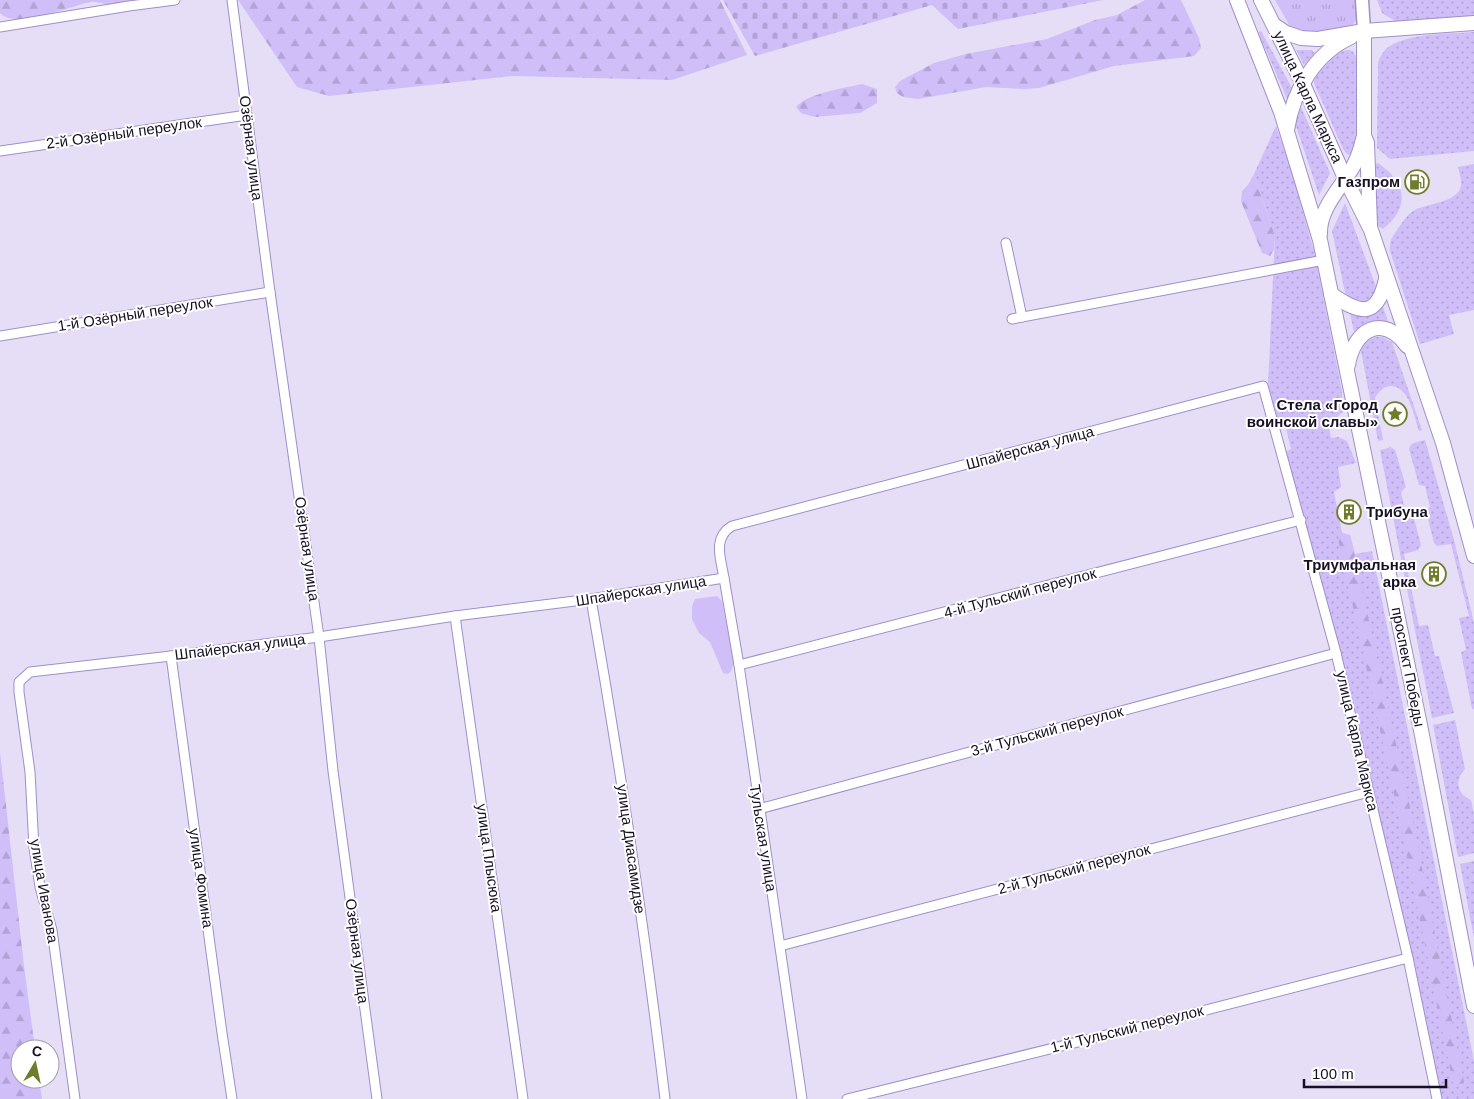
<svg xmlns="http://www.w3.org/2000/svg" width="1474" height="1099" viewBox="0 0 1474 1099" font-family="Helvetica,sans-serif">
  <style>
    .grass { fill: url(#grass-dots) }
    .forest { fill: url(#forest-firs) }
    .cemetery { fill: url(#cemetery-stones) }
    .park { fill: url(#park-tufts) }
    .garden { fill: #d0bef9 }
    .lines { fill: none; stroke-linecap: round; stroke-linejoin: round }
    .minor-casing { stroke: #a08fc6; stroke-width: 11 }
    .secondary-casing { stroke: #a08fc6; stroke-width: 15 }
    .primary-casing { stroke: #a08fc6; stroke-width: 16 }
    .minor { stroke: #fff; stroke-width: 9 }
    .secondary { stroke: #fff; stroke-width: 12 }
    .primary { stroke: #fff; stroke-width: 14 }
    .labels { text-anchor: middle; stroke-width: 4; stroke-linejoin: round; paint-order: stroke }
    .street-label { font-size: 15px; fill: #171025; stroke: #fff }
    .poi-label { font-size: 15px; font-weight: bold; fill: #171025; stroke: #fff; text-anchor: end }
  </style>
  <defs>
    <pattern id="grass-dots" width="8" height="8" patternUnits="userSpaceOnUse" patternTransform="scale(1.25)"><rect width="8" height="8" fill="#d0bef9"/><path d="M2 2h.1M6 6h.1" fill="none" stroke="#b2a2d5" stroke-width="1.8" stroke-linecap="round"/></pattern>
    <pattern id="forest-firs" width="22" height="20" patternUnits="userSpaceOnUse" patternTransform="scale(1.25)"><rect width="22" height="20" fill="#d0bef9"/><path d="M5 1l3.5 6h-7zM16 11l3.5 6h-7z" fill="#b2a2d5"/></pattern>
    <pattern id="cemetery-stones" width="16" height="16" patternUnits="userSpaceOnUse" patternTransform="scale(1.25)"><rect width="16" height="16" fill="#d0bef9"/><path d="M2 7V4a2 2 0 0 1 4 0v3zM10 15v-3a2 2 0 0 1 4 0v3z" fill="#b2a2d5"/></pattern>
    <pattern id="park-tufts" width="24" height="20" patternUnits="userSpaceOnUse" patternTransform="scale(1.25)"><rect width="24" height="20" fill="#d0bef9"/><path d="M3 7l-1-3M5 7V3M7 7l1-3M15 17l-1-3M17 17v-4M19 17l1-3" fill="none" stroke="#b2a2d5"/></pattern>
  </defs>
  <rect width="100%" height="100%" fill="#e5def6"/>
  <g class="grass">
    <path d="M 1377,0 L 1474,0 L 1474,19 L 1400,24 L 1382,13 Z"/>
    <path d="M 1261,31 L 1293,90 L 1288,101 L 1258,32 Z"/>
    <path d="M 1474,32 L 1474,151 L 1390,159 L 1377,148 L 1378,63 C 1380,57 1382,53 1386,49 C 1403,33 1451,34 1474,32 Z"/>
    <path d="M 1296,50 L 1312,50 L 1315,54 L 1304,65 Z"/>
    <path d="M 1348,50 C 1351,51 1352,50 1354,53 C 1364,64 1356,129 1355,146 L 1351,156 L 1346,153 L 1343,149 L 1314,83 C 1316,69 1334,51 1348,50 Z"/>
    <path d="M 1301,107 L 1330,173 L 1319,195 L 1296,126 L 1296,120 Z"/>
    <path d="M 1276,126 L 1292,172 L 1315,255 L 1342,391 L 1343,412 L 1337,417 L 1328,419 L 1331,438 L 1338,437 L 1347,441 L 1356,463 L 1338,467 L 1341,487 L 1334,492 L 1342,533 L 1350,535 L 1355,554 L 1372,551 L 1474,1061 L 1474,1099 L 1441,1099 L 1387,849 L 1285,452 L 1291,449 L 1285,424 L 1278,424 L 1268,384 L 1275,236 L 1254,174 Z"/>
    <path d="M 1378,163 C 1406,182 1411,207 1383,229 L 1378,226 L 1376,204 L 1374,164 Z"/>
    <path d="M 1474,164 L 1474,310 L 1449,315 L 1454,334 L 1420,344 L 1390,251 C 1389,242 1392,237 1397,230 C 1402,223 1407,214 1415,210 C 1428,203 1457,203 1461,186 C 1462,180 1459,172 1458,167 Z"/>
    <path d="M 1345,203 L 1378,292 L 1373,299 L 1362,303 L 1346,297 L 1332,231 Z"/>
    <path d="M 1382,304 L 1389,324 C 1375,320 1365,323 1354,332 L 1350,313 C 1364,320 1371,314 1382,304 Z"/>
    <path d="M 1374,337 L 1383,337 L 1392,342 L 1422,430 L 1419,431 C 1414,417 1410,386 1390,386 C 1383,387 1378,392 1375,398 L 1383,440 L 1378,441 L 1361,351 C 1363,343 1367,339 1374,337 Z"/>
    <path d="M 1425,440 L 1454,540 L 1474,623 L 1474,709 L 1472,709 L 1461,652 L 1466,650 L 1459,618 L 1469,616 L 1451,544 L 1437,546 L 1434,543 L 1426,511 L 1430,507 L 1425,486 L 1419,485 L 1409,449 C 1410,442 1418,442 1425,440 Z"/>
    <path d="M 1389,446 L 1395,450 L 1406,487 L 1401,492 L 1405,510 L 1409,515 L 1413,515 L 1421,545 L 1418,550 L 1404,554 L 1419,626 L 1428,625 L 1435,656 L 1439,656 L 1454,713 L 1432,718 L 1380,450 L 1389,448 Z"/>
    <path d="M 1455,720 L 1465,769 C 1454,780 1457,795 1471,800 L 1474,814 L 1474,853 L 1458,857 L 1433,725 Z"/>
    <path d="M 1474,861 L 1474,938 L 1460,864 Z"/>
  </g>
  <g class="forest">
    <path d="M 0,0 L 145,0 L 140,3 C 130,3 119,5 109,5 C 103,4 96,1 90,2 C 70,6 16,30 0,13 Z"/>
    <path d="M 238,0 L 720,0 L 747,55 L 672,80 L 513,76 L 329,96 L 297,87 Z"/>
    <path d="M 1145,0 L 1181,0 L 1199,38 L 1201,48 L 1194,56 L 1114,66 L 1039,88 L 1024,89 L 986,87 L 918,99 L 903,97 L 897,93 L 895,87 L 900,81 L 934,63 L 966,54 L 1047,39 L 1095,20 L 1117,15 Z"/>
    <path d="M 862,84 L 877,89 L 877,103 L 860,113 L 815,117 L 801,113 L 796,107 C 808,93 845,88 862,84 Z"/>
    <path d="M 1254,174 L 1275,236 L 1274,250 L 1270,256 L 1262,253 L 1241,201 L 1242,191 L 1248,185 Z"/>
    <path d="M 1342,533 L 1350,535 L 1411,812 L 1464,1082 L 1458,1087 L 1453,1084 L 1399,816 L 1338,539 Z"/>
    <path d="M 0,752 L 24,966 L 35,1049 L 20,1049 L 20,1079 L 39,1079 L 42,1099 L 0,1099 Z"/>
  </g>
  <path class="cemetery" d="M 723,0 L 1103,0 L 958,29 L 932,5 L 755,56 Z"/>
  <path class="park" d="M 1275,0 L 1359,0 C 1358,6 1359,14 1356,20 C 1349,36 1306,32 1292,30 Z"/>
  <path class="garden" d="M 717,596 L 722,601 L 734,662 L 731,671 L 728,674 L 723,673 L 710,642 L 699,633 L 692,619 L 692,606 L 695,599 Z"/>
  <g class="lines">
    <g class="minor-casing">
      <g id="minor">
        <path d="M 232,0 L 270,292 L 319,637 L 333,771 L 377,1099"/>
        <path d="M 0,27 L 129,6 L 175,0"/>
        <path d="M 0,151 L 247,115"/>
        <path d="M 1006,243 L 1022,317"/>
        <path d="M 1012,319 L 1324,260"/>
        <path d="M 0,336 L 270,292"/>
        <path d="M 724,578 L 739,665 L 802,1099"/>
        <path d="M 591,599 C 620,765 645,932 665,1099"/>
        <path d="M 455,616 L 523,1099"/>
        <path d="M 171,656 L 222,1033 L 232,1099"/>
        <path d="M 739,665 L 1301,520"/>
        <path d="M 759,809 L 1336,653"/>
        <path d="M 780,946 L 1369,792"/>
        <path d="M 75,1099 L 52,930 L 40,887 L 34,848 L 30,772 L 19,692 L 19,682 L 30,672 L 171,656 L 319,637 L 455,616 L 591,599 L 724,578 C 721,559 712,538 732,526 L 1263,386 L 1336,653 L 1408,958 L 1437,1099"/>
        <path d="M 847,1099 L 1171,1019 L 1408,958"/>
      </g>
    </g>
    <g class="secondary-casing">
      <path id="secondary" d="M 1362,0 L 1364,31"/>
    </g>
    <g class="primary-casing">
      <g id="primary">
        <path d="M 1237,0 L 1281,112 L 1320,240 L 1420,725 L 1474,1006"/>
        <path d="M 1261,0 L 1303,84 L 1345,178 L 1371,230 L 1443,443 L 1474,556"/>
        <path d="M 1274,25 L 1286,33 L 1301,38 L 1318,39 L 1364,31 L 1474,23"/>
        <path d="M 1364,31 L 1364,136 L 1367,143 L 1370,225"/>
        <path d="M 1287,130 C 1293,91 1315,53 1351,37"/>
        <path d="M 1320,234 C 1319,208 1342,187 1354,165 C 1358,157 1361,148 1363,139"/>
        <path d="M 1331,294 C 1360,314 1377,319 1386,279"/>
        <path d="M 1348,365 C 1354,329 1383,313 1407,346"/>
      </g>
    </g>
    <use href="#minor" class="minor"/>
    <use href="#secondary" class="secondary"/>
    <use href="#primary" class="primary"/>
  </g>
  <defs>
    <g id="fuel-ring" transform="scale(1.25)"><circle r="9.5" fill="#fff" stroke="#6f7d2b" stroke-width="1.5"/><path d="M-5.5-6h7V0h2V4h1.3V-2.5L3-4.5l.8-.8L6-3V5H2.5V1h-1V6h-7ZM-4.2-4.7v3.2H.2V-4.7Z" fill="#6f7d2b"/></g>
    <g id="sight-ring" transform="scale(1.25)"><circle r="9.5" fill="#fff" stroke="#6f7d2b" stroke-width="1.5"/><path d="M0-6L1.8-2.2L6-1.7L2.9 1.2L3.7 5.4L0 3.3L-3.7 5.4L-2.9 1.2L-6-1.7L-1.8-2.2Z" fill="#6f7d2b"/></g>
    <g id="building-ring" transform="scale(1.25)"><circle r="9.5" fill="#fff" stroke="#6f7d2b" stroke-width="1.5"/><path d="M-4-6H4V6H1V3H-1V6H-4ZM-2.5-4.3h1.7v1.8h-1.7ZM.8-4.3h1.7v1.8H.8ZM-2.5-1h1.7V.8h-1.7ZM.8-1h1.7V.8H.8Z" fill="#6f7d2b"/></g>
  </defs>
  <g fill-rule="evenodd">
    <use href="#fuel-ring" x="1417" y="182"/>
    <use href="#sight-ring" x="1395" y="414"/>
    <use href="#building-ring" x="1349" y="512"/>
    <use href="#building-ring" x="1434" y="574"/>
  </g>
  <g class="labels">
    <g class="street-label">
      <text transform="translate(1308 97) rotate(65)" y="5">улица Карла Маркса</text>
      <text transform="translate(124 133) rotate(-8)" y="5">2-й Озёрный переулок</text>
      <text transform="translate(251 148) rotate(83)" y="5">Озёрная улица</text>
      <text transform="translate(135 314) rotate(-9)" y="5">1-й Озёрный переулок</text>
      <text transform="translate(1030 448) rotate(-15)" y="5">Шпайерская улица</text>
      <text transform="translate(307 549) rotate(82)" y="5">Озёрная улица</text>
      <text transform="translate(641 591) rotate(-9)" y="5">Шпайерская улица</text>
      <text transform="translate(1020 593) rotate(-15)" y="5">4-й Тульский переулок</text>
      <text transform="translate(240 647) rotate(-7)" y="5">Шпайерская улица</text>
      <text transform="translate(1408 667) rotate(79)" y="5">проспект Победы</text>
      <text transform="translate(1047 731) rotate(-15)" y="5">3-й Тульский переулок</text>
      <text transform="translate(1357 741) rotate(77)" y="5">улица Карла Маркса</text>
      <text transform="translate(763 838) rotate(81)" y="5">Тульская улица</text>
      <text transform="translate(631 849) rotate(82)" y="5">улица Диасамидзе</text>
      <text transform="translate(489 858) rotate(82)" y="5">улица Плысюка</text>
      <text transform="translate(1074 869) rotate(-15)" y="5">2-й Тульский переулок</text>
      <text transform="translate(201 878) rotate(82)" y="5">улица Фомина</text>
      <text transform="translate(44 891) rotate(80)" y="5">улица Иванова</text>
      <text transform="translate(357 951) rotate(83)" y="5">Озёрная улица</text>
      <text transform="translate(1127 1029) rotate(-14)" y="5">1-й Тульский переулок</text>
    </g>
    <g class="poi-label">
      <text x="1400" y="187">Газпром</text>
      <text x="1378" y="410">Стела «Город<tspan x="1378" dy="17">воинской славы»</tspan></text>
      <text x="1366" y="517" text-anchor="start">Трибуна</text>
      <text x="1416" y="570">Триумфальная<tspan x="1416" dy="17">арка</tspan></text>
    </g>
  </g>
  <g transform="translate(35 1064) rotate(9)"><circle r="24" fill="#ffffff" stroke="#a29fa8"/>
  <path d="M0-4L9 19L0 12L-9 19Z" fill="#6f7d2b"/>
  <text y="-8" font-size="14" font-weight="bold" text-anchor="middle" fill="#171025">С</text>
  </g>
  <path d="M1304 1079v8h142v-8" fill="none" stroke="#171025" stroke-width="2.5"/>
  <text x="1312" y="1079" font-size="15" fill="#171025" stroke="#ffffff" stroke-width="4" paint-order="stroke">100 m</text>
</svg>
